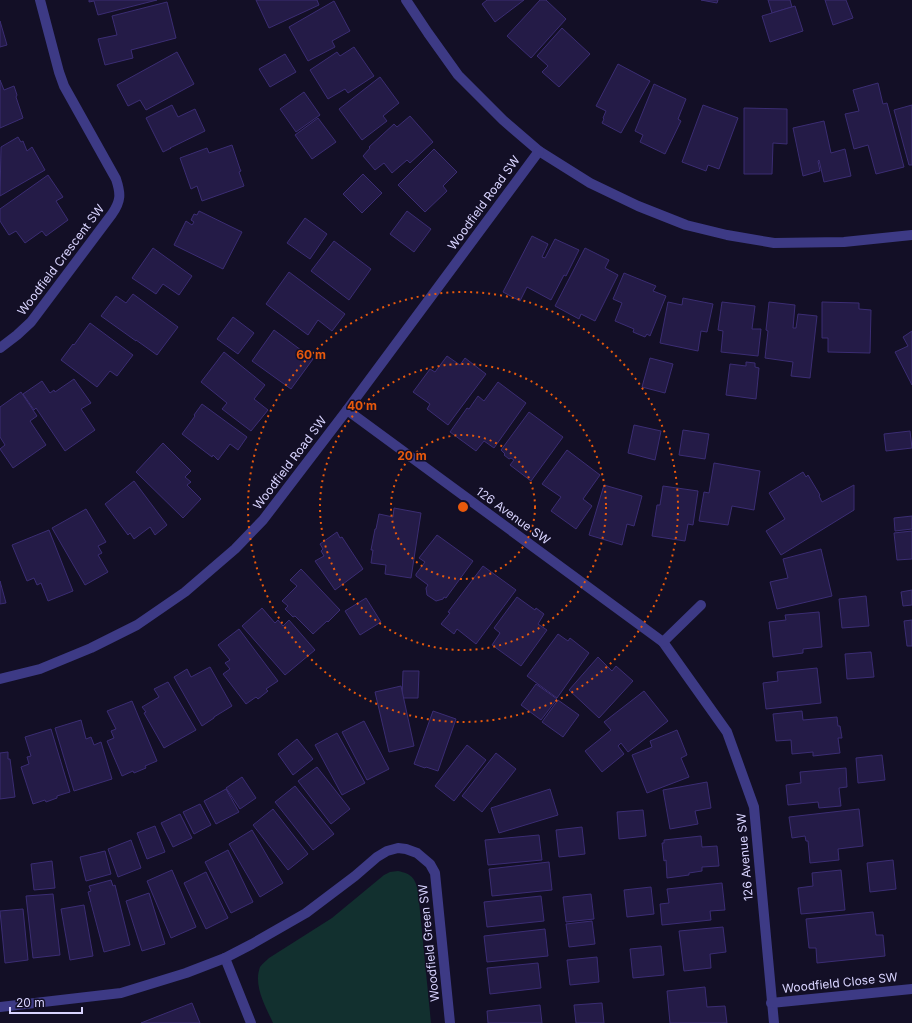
<svg xmlns="http://www.w3.org/2000/svg" width="912" height="1023" viewBox="0 0 912 1023" font-family="Inter,sans-serif">
  <style>
    .green { fill: #12302f }
    .building { fill: #241b47; stroke: #3b2d73 }
    .lines { fill: none; stroke-linecap: round; stroke-linejoin: round }
    .minor { stroke: #3d3a85; stroke-width: 10 }
    .ring { fill: none; stroke: #e8590c; stroke-width: 2; stroke-dasharray: 2 4 }
    .labels { text-anchor: middle; stroke-width: 3; stroke-linejoin: round; paint-order: stroke }
    .street-label { font-size: 12px; fill: #d9d4ff; stroke: #130f26 }
    .centre { fill: #e8590c; stroke: #130f26; stroke-width: 2 }
    .ring-label { font-size: 12px; text-anchor: middle; font-weight: bold; fill: #e8590c; stroke: #130f26; stroke-width: 3; stroke-linejoin: round; paint-order: stroke }
  </style>
  <rect width="100%" height="100%" fill="#130f26"/>
  <path class="green" d="M 398,871 C 412,874 415,878 418,891 L 431,1023 L 273,1023 C 266,1007 253,986 260,967 C 262,964 266,961 269,958 L 332,918 L 384,875 L 390,872 Z"/>
  <g class="building">
    <path d="M 89,0 L 157,0 L 98,15 L 94,1 L 89,2 Z"/>
    <path d="M 256,0 L 317,0 L 319,5 L 269,28 Z"/>
    <path d="M 487,0 L 524,0 L 495,22 L 482,4 Z"/>
    <path d="M 540,0 L 546,0 L 566,19 L 531,58 L 507,36 Z"/>
    <path d="M 701,0 L 718,0 L 717,3 Z"/>
    <path d="M 768,0 L 790,0 L 792,7 L 772,13 Z"/>
    <path d="M 825,0 L 846,0 L 853,18 L 833,25 Z"/>
    <path d="M 334,1 L 350,31 L 332,41 L 335,47 L 308,61 L 289,27 Z"/>
    <path d="M 167,2 L 176,38 L 131,50 L 133,58 L 105,65 L 98,39 L 117,35 L 112,16 Z"/>
    <path d="M 795,6 L 803,31 L 770,42 L 762,16 Z"/>
    <path d="M 0,21 L 7,45 L 0,47 Z"/>
    <path d="M 562,28 L 590,54 L 559,87 L 542,72 L 548,66 L 537,56 Z"/>
    <path d="M 354,47 L 374,76 L 348,93 L 345,89 L 328,99 L 310,70 L 337,52 L 340,56 Z"/>
    <path d="M 177,52 L 194,84 L 146,110 L 140,100 L 128,106 L 117,85 Z"/>
    <path d="M 285,54 L 296,72 L 270,87 L 259,69 Z"/>
    <path d="M 618,64 L 650,81 L 621,133 L 602,123 L 604,119 L 603,118 L 606,111 L 596,106 Z"/>
    <path d="M 380,77 L 399,103 L 383,116 L 387,121 L 362,140 L 339,109 Z"/>
    <path d="M 0,80 L 4,90 L 14,86 L 17,95 L 16,97 L 23,118 L 0,128 Z"/>
    <path d="M 878,83 L 883,104 L 887,103 L 904,167 L 876,174 L 868,145 L 854,149 L 845,114 L 859,111 L 853,90 Z"/>
    <path d="M 654,84 L 686,99 L 678,119 L 681,121 L 665,154 L 640,142 L 643,135 L 635,131 Z"/>
    <path d="M 304,92 L 320,115 L 296,132 L 280,109 Z"/>
    <path d="M 172,105 L 178,117 L 195,109 L 205,131 L 170,148 L 171,148 L 163,152 L 146,118 Z"/>
    <path d="M 703,105 L 738,118 L 719,169 L 708,165 L 706,171 L 682,162 Z"/>
    <path d="M 912,105 L 912,165 L 909,165 L 894,110 Z"/>
    <path d="M 744,108 L 787,109 L 787,144 L 773,143 L 772,174 L 744,174 Z"/>
    <path d="M 410,116 L 433,142 L 410,163 L 407,160 L 392,173 L 384,163 L 375,170 L 363,156 L 370,148 L 369,147 L 394,124 L 397,127 Z"/>
    <path d="M 318,118 L 336,142 L 312,159 L 295,135 Z"/>
    <path d="M 824,121 L 831,153 L 845,149 L 851,176 L 824,182 L 819,160 L 818,161 L 820,171 L 803,176 L 793,128 Z"/>
    <path d="M 18,137 L 21,142 L 23,141 L 27,151 L 32,147 L 45,170 L 0,196 L 1,147 Z"/>
    <path d="M 232,145 L 240,169 L 241,171 L 239,172 L 244,186 L 202,201 L 197,186 L 191,189 L 180,158 L 207,148 L 209,153 Z"/>
    <path d="M 434,149 L 457,172 L 443,186 L 447,191 L 425,212 L 398,185 Z"/>
    <path d="M 363,174 L 382,193 L 362,213 L 343,194 Z"/>
    <path d="M 48,175 L 63,197 L 56,201 L 68,220 L 46,236 L 42,231 L 25,243 L 16,231 L 9,235 L 0,221 L 0,209 Z"/>
    <path d="M 199,211 L 242,232 L 223,269 L 174,245 L 186,221 L 192,225 L 194,222 L 191,220 L 194,214 L 197,215 Z"/>
    <path d="M 407,211 L 431,229 L 414,252 L 390,234 Z"/>
    <path d="M 305,218 L 327,234 L 310,259 L 287,243 Z"/>
    <path d="M 532,236 L 548,244 L 542,257 L 545,258 L 555,239 L 579,250 L 566,276 L 564,275 L 551,300 L 527,287 L 520,301 L 503,292 Z"/>
    <path d="M 334,241 L 371,269 L 349,300 L 311,271 Z"/>
    <path d="M 153,248 L 192,276 L 179,295 L 163,284 L 156,294 L 132,278 Z"/>
    <path d="M 585,248 L 609,260 L 605,268 L 618,275 L 595,321 L 581,314 L 579,319 L 555,306 Z"/>
    <path d="M 289,272 L 345,314 L 332,331 L 318,320 L 308,335 L 266,304 Z"/>
    <path d="M 624,273 L 656,286 L 653,291 L 666,296 L 650,336 L 647,334 L 645,337 L 633,332 L 634,329 L 615,321 L 622,303 L 613,299 Z"/>
    <path d="M 133,294 L 178,327 L 157,355 L 136,340 L 136,341 L 101,316 L 116,296 L 126,303 Z"/>
    <path d="M 683,298 L 713,304 L 707,332 L 701,331 L 698,351 L 660,343 L 668,302 L 682,305 Z"/>
    <path d="M 722,302 L 755,306 L 752,329 L 761,329 L 758,356 L 721,352 L 723,331 L 718,330 Z"/>
    <path d="M 769,302 L 795,305 L 793,328 L 796,328 L 798,314 L 817,316 L 810,378 L 791,376 L 793,362 L 765,358 L 768,331 L 766,330 Z"/>
    <path d="M 822,302 L 859,303 L 859,309 L 871,310 L 870,353 L 828,352 L 828,338 L 822,338 Z"/>
    <path d="M 233,317 L 254,333 L 238,354 L 217,339 Z"/>
    <path d="M 90,323 L 133,355 L 117,376 L 110,371 L 97,387 L 61,360 L 73,344 L 74,345 Z"/>
    <path d="M 274,330 L 313,359 L 291,389 L 252,361 Z"/>
    <path d="M 912,331 L 912,385 L 895,352 L 908,346 L 903,337 Z"/>
    <path d="M 224,352 L 265,385 L 254,399 L 268,410 L 251,431 L 222,409 L 227,403 L 201,382 Z"/>
    <path d="M 447,356 L 460,365 L 465,358 L 486,374 L 448,425 L 427,409 L 430,404 L 413,392 L 430,369 L 435,372 Z"/>
    <path d="M 650,358 L 673,364 L 665,393 L 642,387 Z"/>
    <path d="M 746,362 L 755,363 L 755,367 L 759,368 L 756,399 L 726,395 L 730,364 L 746,366 Z"/>
    <path d="M 74,379 L 91,403 L 81,409 L 95,430 L 65,451 L 36,408 L 34,410 L 23,394 L 42,381 L 50,393 L 54,390 L 55,392 Z"/>
    <path d="M 498,382 L 526,403 L 494,448 L 484,441 L 476,451 L 450,432 L 467,408 L 469,409 L 478,396 L 484,401 Z"/>
    <path d="M 21,392 L 37,416 L 30,421 L 46,445 L 13,468 L 0,449 L 5,445 L 0,437 L 0,407 Z"/>
    <path d="M 202,404 L 247,437 L 238,450 L 230,444 L 218,460 L 213,455 L 212,457 L 182,434 L 195,416 L 194,415 Z"/>
    <path d="M 529,412 L 563,437 L 531,481 L 510,465 L 514,460 L 511,458 L 509,459 L 504,455 L 505,454 L 501,450 Z"/>
    <path d="M 634,425 L 661,431 L 655,460 L 628,453 Z"/>
    <path d="M 683,430 L 709,434 L 705,459 L 679,455 Z"/>
    <path d="M 910,431 L 912,448 L 886,451 L 884,434 Z"/>
    <path d="M 163,443 L 191,471 L 185,477 L 191,482 L 187,485 L 201,499 L 183,518 L 136,472 Z"/>
    <path d="M 567,450 L 600,475 L 583,499 L 592,506 L 576,529 L 551,511 L 561,497 L 542,484 Z"/>
    <path d="M 714,463 L 760,471 L 754,510 L 732,506 L 728,525 L 699,521 L 704,492 L 709,493 Z"/>
    <path d="M 803,472 L 806,477 L 808,475 L 820,495 L 819,496 L 822,502 L 854,485 L 854,510 L 781,555 L 766,531 L 785,519 L 769,493 Z"/>
    <path d="M 134,481 L 167,525 L 155,535 L 150,527 L 134,539 L 130,533 L 128,535 L 105,504 Z"/>
    <path d="M 604,485 L 642,496 L 634,526 L 627,524 L 622,545 L 589,535 Z"/>
    <path d="M 663,486 L 698,491 L 693,525 L 688,524 L 685,541 L 652,536 L 657,505 L 660,505 Z"/>
    <path d="M 394,508 L 421,513 L 411,578 L 385,574 L 386,565 L 371,563 L 373,550 L 371,550 L 375,529 L 376,529 L 379,514 L 393,517 Z"/>
    <path d="M 86,509 L 106,542 L 98,546 L 102,553 L 98,555 L 108,572 L 85,585 L 52,528 Z"/>
    <path d="M 912,516 L 912,529 L 895,531 L 894,518 Z"/>
    <path d="M 49,530 L 73,591 L 48,601 L 41,583 L 37,585 L 34,578 L 27,581 L 12,545 Z"/>
    <path d="M 912,531 L 912,559 L 897,560 L 894,533 Z"/>
    <path d="M 337,532 L 340,538 L 342,537 L 363,569 L 335,590 L 315,561 L 324,556 L 321,551 L 323,549 L 320,544 Z"/>
    <path d="M 437,535 L 473,561 L 446,598 L 444,597 L 443,599 L 436,601 L 427,595 L 426,588 L 428,585 L 416,576 L 416,574 L 425,562 L 419,558 Z"/>
    <path d="M 821,549 L 832,596 L 777,609 L 770,582 L 788,578 L 783,559 Z"/>
    <path d="M 483,566 L 516,590 L 476,644 L 457,629 L 454,634 L 441,624 L 450,613 L 448,612 Z"/>
    <path d="M 301,569 L 340,610 L 328,622 L 327,621 L 313,634 L 295,616 L 293,617 L 285,609 L 288,606 L 282,601 L 297,586 L 290,580 Z"/>
    <path d="M 0,581 L 6,603 L 0,604 Z"/>
    <path d="M 912,590 L 912,605 L 903,606 L 901,592 Z"/>
    <path d="M 866,596 L 869,626 L 842,628 L 839,599 Z"/>
    <path d="M 517,597 L 535,610 L 536,608 L 544,614 L 538,624 L 547,630 L 521,666 L 492,645 L 500,633 L 494,628 Z"/>
    <path d="M 366,598 L 381,622 L 360,635 L 345,611 Z"/>
    <path d="M 262,608 L 275,623 L 278,620 L 283,626 L 289,620 L 315,650 L 285,675 L 242,626 Z"/>
    <path d="M 819,612 L 822,647 L 803,649 L 803,653 L 773,657 L 769,622 L 786,620 L 785,615 Z"/>
    <path d="M 912,620 L 912,646 L 907,646 L 904,621 Z"/>
    <path d="M 239,629 L 278,681 L 266,689 L 268,691 L 258,699 L 256,697 L 246,704 L 223,674 L 230,669 L 225,663 L 230,660 L 218,645 Z"/>
    <path d="M 558,634 L 568,641 L 570,638 L 589,653 L 557,698 L 527,676 Z"/>
    <path d="M 871,652 L 874,677 L 847,679 L 845,654 Z"/>
    <path d="M 598,657 L 612,671 L 616,666 L 633,681 L 599,718 L 569,690 Z"/>
    <path d="M 210,667 L 232,706 L 214,717 L 214,718 L 202,726 L 174,677 L 187,669 L 191,677 Z"/>
    <path d="M 817,668 L 821,703 L 766,709 L 763,683 L 778,681 L 777,672 Z"/>
    <path d="M 403,671 L 419,671 L 418,698 L 402,698 Z"/>
    <path d="M 168,682 L 196,730 L 164,748 L 144,713 L 146,712 L 142,707 L 159,697 L 154,689 Z"/>
    <path d="M 536,684 L 557,699 L 541,720 L 521,705 Z"/>
    <path d="M 401,686 L 414,746 L 389,752 L 375,692 Z"/>
    <path d="M 644,691 L 668,721 L 628,752 L 621,743 L 618,746 L 624,754 L 602,772 L 585,751 L 611,730 L 604,722 Z"/>
    <path d="M 558,700 L 579,715 L 563,737 L 542,722 Z"/>
    <path d="M 132,701 L 157,761 L 145,766 L 146,768 L 134,773 L 133,771 L 122,776 L 107,741 L 114,738 L 111,731 L 116,729 L 107,711 Z"/>
    <path d="M 433,711 L 456,719 L 438,771 L 426,767 L 425,768 L 414,764 Z"/>
    <path d="M 802,711 L 803,720 L 837,717 L 838,726 L 840,726 L 842,738 L 838,738 L 840,753 L 813,756 L 813,752 L 792,754 L 791,740 L 776,741 L 773,714 Z"/>
    <path d="M 81,720 L 86,739 L 91,737 L 94,745 L 101,742 L 112,779 L 74,791 L 55,728 Z"/>
    <path d="M 364,721 L 389,769 L 367,780 L 342,732 Z"/>
    <path d="M 51,729 L 70,792 L 57,796 L 57,798 L 46,802 L 45,800 L 33,804 L 21,767 L 29,764 L 27,757 L 31,756 L 25,737 Z"/>
    <path d="M 677,730 L 687,755 L 681,758 L 689,777 L 647,793 L 632,755 L 652,747 L 650,741 Z"/>
    <path d="M 337,733 L 365,783 L 342,795 L 315,745 Z"/>
    <path d="M 297,739 L 313,759 L 293,775 L 278,754 Z"/>
    <path d="M 467,745 L 486,760 L 454,801 L 435,786 Z"/>
    <path d="M 8,752 L 8,759 L 10,759 L 15,797 L 0,799 L 0,753 Z"/>
    <path d="M 496,753 L 516,769 L 482,812 L 462,796 Z"/>
    <path d="M 882,755 L 885,780 L 858,783 L 856,758 Z"/>
    <path d="M 317,767 L 350,809 L 331,824 L 298,781 Z"/>
    <path d="M 846,768 L 847,787 L 839,788 L 841,806 L 819,808 L 818,802 L 788,805 L 786,785 L 801,783 L 800,772 Z"/>
    <path d="M 242,777 L 256,798 L 240,809 L 226,788 Z"/>
    <path d="M 707,782 L 711,808 L 695,811 L 698,824 L 670,829 L 663,790 Z"/>
    <path d="M 295,786 L 334,834 L 313,850 L 275,802 Z"/>
    <path d="M 226,789 L 239,812 L 216,824 L 204,801 Z"/>
    <path d="M 550,789 L 558,815 L 499,833 L 491,808 Z"/>
    <path d="M 200,804 L 211,825 L 194,834 L 183,812 Z"/>
    <path d="M 273,809 L 308,854 L 288,870 L 253,825 Z"/>
    <path d="M 859,809 L 863,846 L 838,849 L 839,860 L 810,863 L 808,841 L 806,841 L 805,836 L 792,838 L 789,817 Z"/>
    <path d="M 643,810 L 646,836 L 619,839 L 617,812 Z"/>
    <path d="M 180,814 L 192,838 L 173,847 L 161,823 Z"/>
    <path d="M 155,826 L 165,852 L 147,859 L 137,833 Z"/>
    <path d="M 582,827 L 585,854 L 559,857 L 556,830 Z"/>
    <path d="M 252,830 L 283,883 L 260,897 L 229,844 Z"/>
    <path d="M 539,835 L 542,860 L 488,865 L 485,840 Z"/>
    <path d="M 701,836 L 702,847 L 717,846 L 719,866 L 702,867 L 702,871 L 689,873 L 689,875 L 667,878 L 666,860 L 664,861 L 662,843 L 664,843 L 664,840 Z"/>
    <path d="M 131,840 L 141,868 L 118,877 L 108,849 Z"/>
    <path d="M 228,850 L 253,902 L 231,913 L 205,862 Z"/>
    <path d="M 105,851 L 111,874 L 86,881 L 80,857 Z"/>
    <path d="M 893,860 L 896,889 L 870,892 L 867,863 Z"/>
    <path d="M 52,861 L 55,888 L 34,890 L 31,864 Z"/>
    <path d="M 549,862 L 552,890 L 492,896 L 489,869 Z"/>
    <path d="M 172,870 L 196,927 L 171,938 L 147,881 Z"/>
    <path d="M 841,870 L 845,910 L 801,914 L 798,888 L 813,886 L 812,873 Z"/>
    <path d="M 206,872 L 228,918 L 206,929 L 184,883 Z"/>
    <path d="M 111,880 L 113,886 L 115,885 L 130,945 L 104,952 L 88,892 L 91,891 L 89,886 Z"/>
    <path d="M 722,883 L 725,910 L 710,911 L 711,920 L 662,925 L 660,904 L 669,903 L 667,889 Z"/>
    <path d="M 651,887 L 654,914 L 627,917 L 624,890 Z"/>
    <path d="M 149,893 L 165,944 L 142,951 L 126,901 Z"/>
    <path d="M 53,894 L 60,955 L 33,958 L 26,896 Z"/>
    <path d="M 591,894 L 594,919 L 566,922 L 563,897 Z"/>
    <path d="M 541,896 L 544,921 L 487,927 L 484,902 Z"/>
    <path d="M 84,905 L 93,956 L 70,960 L 61,909 Z"/>
    <path d="M 23,909 L 28,960 L 5,963 L 0,911 Z"/>
    <path d="M 873,912 L 876,935 L 883,935 L 885,956 L 817,963 L 816,948 L 809,948 L 806,919 Z"/>
    <path d="M 592,921 L 595,944 L 569,947 L 566,924 Z"/>
    <path d="M 723,927 L 726,952 L 710,954 L 711,968 L 684,971 L 679,931 Z"/>
    <path d="M 545,929 L 548,956 L 487,962 L 484,936 Z"/>
    <path d="M 661,946 L 664,975 L 633,978 L 630,949 Z"/>
    <path d="M 597,957 L 599,982 L 570,985 L 567,960 Z"/>
    <path d="M 538,963 L 541,988 L 490,994 L 487,968 Z"/>
    <path d="M 705,987 L 707,1007 L 725,1006 L 727,1023 L 670,1023 L 667,991 Z"/>
    <path d="M 192,1003 L 200,1023 L 141,1023 L 156,1017 Z"/>
    <path d="M 602,1003 L 604,1023 L 576,1023 L 574,1005 Z"/>
    <path d="M 540,1005 L 542,1023 L 488,1023 L 487,1011 Z"/>
  </g>
  <g class="lines">
    <g class="minor">
      <path d="M 406,0 L 428,33 L 458,75 L 503,120 L 539,151 L 590,183 L 638,206 L 686,225 L 727,235 L 774,243 L 844,242 L 912,235"/>
      <path d="M 0,348 L 17,335 L 31,322 L 112,214 C 121,201 121,194 116,179 L 64,86 L 59,72 L 40,0"/>
      <path d="M 347,410 L 663,642 L 727,732 L 754,807 L 774,1023"/>
      <path d="M 663,642 L 701,605"/>
      <path d="M 0,679 L 40,669 L 91,648 L 137,625 L 185,592 L 235,549 L 263,520 L 347,410 L 539,151"/>
      <path d="M 225,958 L 251,1023"/>
      <path d="M 771,1003 L 912,989"/>
      <path d="M 0,1007 L 121,993 L 186,973 L 225,958 L 252,944 L 306,913 L 355,876 L 377,857 L 387,851 L 398,848 L 406,849 L 417,853 L 430,864 L 435,873 L 450,1023"/>
    </g>
  </g>
  <g class="ring">
    <circle cx="463" cy="507" r="72"/>
    <circle cx="463" cy="507" r="143"/>
    <circle cx="463" cy="507" r="215"/>
  </g>
  <g class="labels">
    <g class="street-label">
      <text transform="translate(484 203) rotate(-54)" y="4">Woodfield Road SW</text>
      <text transform="translate(61 260) rotate(-53)" y="4">Woodfield Crescent SW</text>
      <text transform="translate(290 463) rotate(-53)" y="4">Woodfield Road SW</text>
      <text transform="translate(513 516) rotate(36)" y="4">126 Avenue SW</text>
      <text transform="translate(745 857) rotate(-95)" y="4">126 Avenue SW</text>
      <text transform="translate(429 943) rotate(-96)" y="4">Woodfield Green SW</text>
      <text transform="translate(840 983) rotate(-6)" y="4">Woodfield Close SW</text>
    </g>
  </g>
  <circle cx="463" cy="507" r="6" class="centre"/>
  <g class="ring-label">
    <text x="311" y="359">60 m</text>
    <text x="362" y="410">40 m</text>
    <text x="412" y="460">20 m</text>
  </g>
  <path d="M10 1007v6h72v-6" fill="none" stroke="#d9d4ff" stroke-width="2"/>
  <text x="16" y="1007" font-size="12" fill="#d9d4ff" stroke="#130f26" stroke-width="3" paint-order="stroke">20 m</text>
</svg>
